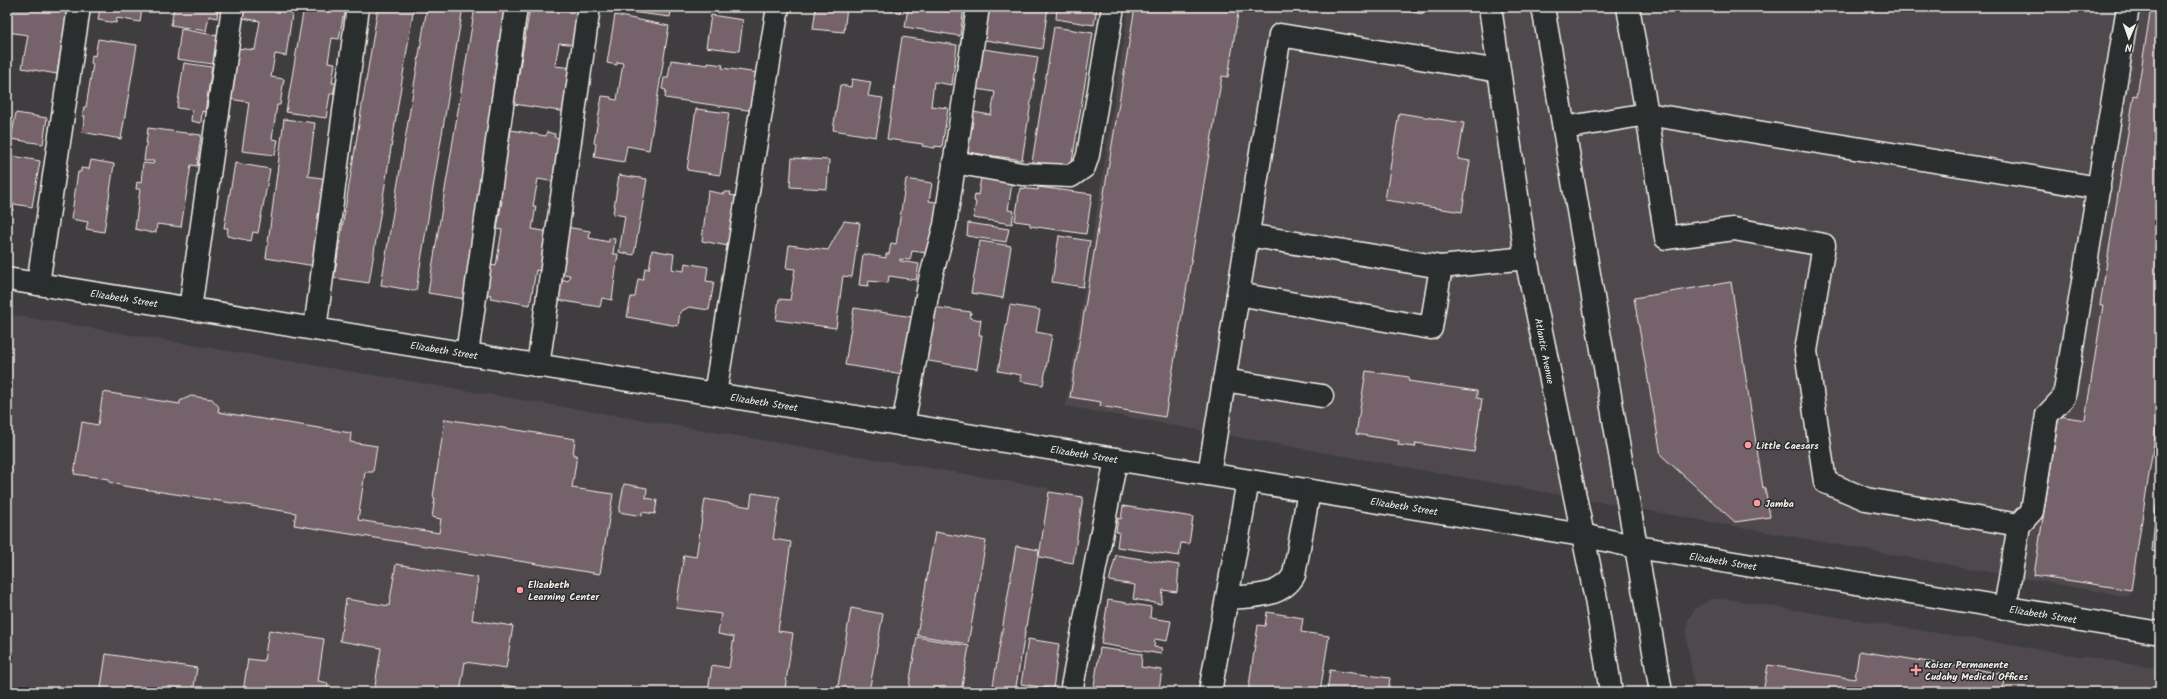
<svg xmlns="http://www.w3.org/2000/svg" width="2167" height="699" viewBox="0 0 2167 699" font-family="Kalam,sans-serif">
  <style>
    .built { fill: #50484d }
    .building { fill: #74626b; stroke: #f4f1e8 }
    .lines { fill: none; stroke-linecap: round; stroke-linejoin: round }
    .minor-casing { stroke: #f4f1e8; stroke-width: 25 }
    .major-casing { stroke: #f4f1e8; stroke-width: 25 }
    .minor { stroke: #2a2d2e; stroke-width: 22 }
    .major { stroke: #2a2d2e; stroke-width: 22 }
    .poi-dot { fill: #ff9aa2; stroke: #2a2d2e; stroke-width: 1.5 }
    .labels { text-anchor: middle; stroke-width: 3; stroke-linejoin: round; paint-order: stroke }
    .street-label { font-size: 10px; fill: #f4f1e8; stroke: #2a2d2e }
    .poi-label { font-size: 10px; font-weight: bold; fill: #f4f1e8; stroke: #2a2d2e; text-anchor: start }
  </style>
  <rect width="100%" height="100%" fill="#403d40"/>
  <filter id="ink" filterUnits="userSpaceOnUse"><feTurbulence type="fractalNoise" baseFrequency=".025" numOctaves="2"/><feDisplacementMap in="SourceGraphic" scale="8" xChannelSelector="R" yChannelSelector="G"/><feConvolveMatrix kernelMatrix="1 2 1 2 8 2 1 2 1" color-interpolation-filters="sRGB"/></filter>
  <g filter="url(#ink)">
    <g class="built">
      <path d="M 1129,7 L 2160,7 L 2160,404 L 2129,597 L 1066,406 Z"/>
      <path d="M 7,314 L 1049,488 L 1017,692 L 7,692 Z"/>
      <path d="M 1711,599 L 1727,599 L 2160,669 L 2160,692 L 1695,692 L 1686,635 L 1688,620 L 1696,608 Z"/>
    </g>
    <g class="building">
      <path d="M 10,7 L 68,7 L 57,74 L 22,68 L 28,35 L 7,32 Z"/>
      <path d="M 100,7 L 142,7 L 140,22 L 117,18 L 116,23 L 98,20 Z"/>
      <path d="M 174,7 L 218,7 L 217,18 L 209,16 L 206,31 L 171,25 Z"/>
      <path d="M 238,7 L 293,7 L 286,56 L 275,54 L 271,77 L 284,79 L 280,105 L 277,105 L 272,139 L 278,140 L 275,155 L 242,151 L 249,102 L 229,99 L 237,48 L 255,50 L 260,21 L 236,17 Z"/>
      <path d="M 304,7 L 347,8 L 346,18 L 343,17 L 339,39 L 332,38 L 328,62 L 335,63 L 332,83 L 336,83 L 333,94 L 330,94 L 326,118 L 286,112 Z"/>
      <path d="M 378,7 L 414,7 L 369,283 L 334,278 Z"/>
      <path d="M 427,7 L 463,7 L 416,291 L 381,285 Z"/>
      <path d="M 475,7 L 512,7 L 465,299 L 428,293 Z"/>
      <path d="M 530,7 L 584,7 L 578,45 L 559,43 L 555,66 L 573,68 L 566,112 L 514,104 Z"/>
      <path d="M 616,7 L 672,7 L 670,17 L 615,10 Z"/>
      <path d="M 816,7 L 847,7 L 844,32 L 813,29 Z"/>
      <path d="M 872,7 L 901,7 L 900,12 Z"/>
      <path d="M 908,7 L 964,7 L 960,36 L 905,27 Z"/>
      <path d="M 989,7 L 1048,7 L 1042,49 L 985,40 Z"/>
      <path d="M 1057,7 L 1097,7 L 1094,25 L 1056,19 Z"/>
      <path d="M 1135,7 L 1239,7 L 1228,77 L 1222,76 L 1165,417 L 1100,406 L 1101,402 L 1070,397 Z"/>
      <path d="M 1381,7 L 1424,7 L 1423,14 Z"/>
      <path d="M 2151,7 L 2160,7 L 2160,404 L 2131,590 L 2034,575 L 2059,416 L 2085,420 L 2103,305 L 2100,305 L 2134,95 L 2137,96 Z"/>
      <path d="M 615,15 L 669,26 L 649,150 L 627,146 L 624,162 L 594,157 L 596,144 L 594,143 L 602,96 L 611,97 L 611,99 L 617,100 L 623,63 L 617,62 L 617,65 L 607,63 Z"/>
      <path d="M 711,15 L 743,20 L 739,51 L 706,47 Z"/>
      <path d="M 1054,27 L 1093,33 L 1071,168 L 1032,162 Z"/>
      <path d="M 181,29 L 218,36 L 213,64 L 177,59 Z"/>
      <path d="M 902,37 L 957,45 L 952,85 L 934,82 L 931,106 L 948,108 L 942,147 L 935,146 L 935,148 L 922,146 L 923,144 L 887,139 Z"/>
      <path d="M 98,39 L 137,45 L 121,139 L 82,132 L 85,116 L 82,116 L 84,107 L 86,107 L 93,64 L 91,63 L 92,55 L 95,56 Z"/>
      <path d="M 983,49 L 1038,57 L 1022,160 L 967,152 L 973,112 L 991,115 L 995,92 L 977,89 Z"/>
      <path d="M 671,60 L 708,65 L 708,63 L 723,65 L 722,68 L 759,73 L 754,111 L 665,98 L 666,90 L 662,89 L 664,78 L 668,78 Z"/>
      <path d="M 184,63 L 212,67 L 205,112 L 202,111 L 201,123 L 191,121 L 192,110 L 177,108 Z"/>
      <path d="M 852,79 L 871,82 L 868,96 L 883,98 L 876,137 L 833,130 L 840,85 L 851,87 Z"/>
      <path d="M 696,109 L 729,113 L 720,175 L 687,170 Z"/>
      <path d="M 16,113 L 47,118 L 43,144 L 11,139 Z"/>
      <path d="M 1399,113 L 1464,123 L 1458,159 L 1470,161 L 1462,212 L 1385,200 Z"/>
      <path d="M 284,119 L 315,123 L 308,176 L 328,179 L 315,266 L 266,258 Z"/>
      <path d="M 148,128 L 201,135 L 197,166 L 191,165 L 181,227 L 157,224 L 156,232 L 152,233 L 135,229 L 140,189 L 136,189 L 137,182 L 141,183 L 143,163 L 153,164 L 154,161 L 144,161 Z"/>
      <path d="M 511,130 L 546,136 L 547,132 L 555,134 L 554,137 L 563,139 L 556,182 L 538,179 L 533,206 L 536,206 L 532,229 L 549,232 L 542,271 L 536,270 L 530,305 L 490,298 L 491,295 L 480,293 L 485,264 L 496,266 L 502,230 L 497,229 L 502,201 L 499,200 Z"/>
      <path d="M 7,155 L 40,161 L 32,207 L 14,204 L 13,210 L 7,209 Z"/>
      <path d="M 792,158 L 829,160 L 827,189 L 790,187 Z"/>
      <path d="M 91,160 L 114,164 L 104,232 L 86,229 L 88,222 L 71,219 L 78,172 L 81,172 L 81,168 L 89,169 Z"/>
      <path d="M 235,163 L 270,169 L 258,233 L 253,232 L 251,241 L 227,236 L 228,228 L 224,228 Z"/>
      <path d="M 619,175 L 647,179 L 634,255 L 619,252 L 625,216 L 613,214 Z"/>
      <path d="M 981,178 L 1012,183 L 1008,210 L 1014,211 L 1012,224 L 973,218 L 976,202 L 974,201 L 975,194 L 978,195 Z"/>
      <path d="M 906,179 L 932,183 L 929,201 L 942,203 L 935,254 L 912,251 L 910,260 L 900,259 L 900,261 L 919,264 L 916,280 L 889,276 L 888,283 L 869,281 L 868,286 L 859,285 L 863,254 L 886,258 L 886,254 L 889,254 L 891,243 L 896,244 Z"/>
      <path d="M 1038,187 L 1092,194 L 1086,234 L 1030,226 L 1030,223 L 1015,221 L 1020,188 L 1038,190 Z"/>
      <path d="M 708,191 L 724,194 L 724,192 L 731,192 L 730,195 L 742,197 L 733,247 L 702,241 Z"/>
      <path d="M 844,221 L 860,223 L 852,277 L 843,276 L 836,328 L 776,320 L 779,299 L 790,300 L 795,269 L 786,268 L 789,245 L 828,250 Z"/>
      <path d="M 968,223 L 1009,229 L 1006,242 L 967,236 Z"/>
      <path d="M 566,227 L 590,231 L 589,238 L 609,242 L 609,238 L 615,239 L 613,254 L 618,254 L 612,300 L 602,298 L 600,307 L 558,300 L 562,279 L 568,281 L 570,275 L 558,274 Z"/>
      <path d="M 1059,236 L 1090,241 L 1083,287 L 1052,282 Z"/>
      <path d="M 980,241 L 1011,246 L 1003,298 L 971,293 Z"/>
      <path d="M 652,250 L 674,254 L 672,269 L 684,271 L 685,263 L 708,267 L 706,281 L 714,282 L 709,310 L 689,307 L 680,312 L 678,326 L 627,317 L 631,297 L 635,297 L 638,279 L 643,280 L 645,268 L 649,269 Z"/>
      <path d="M 1731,282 L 1763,488 L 1765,487 L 1770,517 L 1735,522 L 1661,455 L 1634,298 Z"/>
      <path d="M 1010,305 L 1040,310 L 1036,332 L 1052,335 L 1043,385 L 1020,381 L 1021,375 L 998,371 Z"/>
      <path d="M 932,307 L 971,312 L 970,318 L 981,320 L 979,335 L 982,335 L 977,369 L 923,360 Z"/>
      <path d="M 854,308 L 913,317 L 903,374 L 845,365 Z"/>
      <path d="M 1366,371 L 1409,377 L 1408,381 L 1477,391 L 1477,398 L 1482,399 L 1474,452 L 1416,443 L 1415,447 L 1398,445 L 1399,441 L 1356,434 Z"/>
      <path d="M 103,392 L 180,404 L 180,401 L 191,396 L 212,399 L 219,407 L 218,412 L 351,433 L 350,442 L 377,446 L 373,472 L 365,472 L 358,520 L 439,533 L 441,519 L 432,517 L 435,498 L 433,497 L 445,419 L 575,439 L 573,455 L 577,455 L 572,488 L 613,494 L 600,574 L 294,525 L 296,513 L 124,486 L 109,482 L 109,479 L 74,474 L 82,422 L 98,425 Z"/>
      <path d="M 624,484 L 647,488 L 646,498 L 657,500 L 655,514 L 642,512 L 642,516 L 619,512 Z"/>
      <path d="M 1049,492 L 1083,497 L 1073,563 L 1039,557 Z"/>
      <path d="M 752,493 L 780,497 L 773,539 L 791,542 L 778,631 L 793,633 L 785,689 L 795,690 L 795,692 L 708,692 L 712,665 L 729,668 L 734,637 L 718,634 L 721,614 L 676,608 L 684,555 L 696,557 L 705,499 L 750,507 Z"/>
      <path d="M 1123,506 L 1193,517 L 1189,544 L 1181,543 L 1179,556 L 1117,547 L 1119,532 L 1116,532 L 1118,518 L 1121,519 Z"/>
      <path d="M 2156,506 L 2160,506 L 2160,553 L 2152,551 Z"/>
      <path d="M 935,532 L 986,541 L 968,644 L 917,635 Z"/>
      <path d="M 1016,546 L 1039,550 L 1015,692 L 992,692 Z"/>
      <path d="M 1116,555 L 1179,565 L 1177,592 L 1163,590 L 1161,604 L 1133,599 L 1135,585 L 1109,581 Z"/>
      <path d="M 396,564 L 478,578 L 472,620 L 513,626 L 506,668 L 465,662 L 460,692 L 374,692 L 381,648 L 340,641 L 346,599 L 389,606 Z"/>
      <path d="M 1108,600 L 1151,607 L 1150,618 L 1171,621 L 1167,641 L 1155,639 L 1154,647 L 1162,648 L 1161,654 L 1101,644 Z"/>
      <path d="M 851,608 L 883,614 L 869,692 L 837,692 Z"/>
      <path d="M 1267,612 L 1303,618 L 1301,632 L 1329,636 L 1320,692 L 1248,692 L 1258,625 L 1265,626 Z"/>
      <path d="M 269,630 L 324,639 L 318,681 L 328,683 L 327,692 L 243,692 L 248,659 L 264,661 Z"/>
      <path d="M 917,637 L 969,646 L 961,692 L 908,692 Z"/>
      <path d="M 1028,639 L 1059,644 L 1053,689 L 1021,684 Z"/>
      <path d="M 1100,648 L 1142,654 L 1141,667 L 1162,670 L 1159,690 L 1152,689 L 1152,692 L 1093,692 Z"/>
      <path d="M 1859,651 L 2005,674 L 2002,692 L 1763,692 L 1768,665 L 1855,679 Z"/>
      <path d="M 106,654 L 197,668 L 193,692 L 129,692 L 101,688 Z"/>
      <path d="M 1330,670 L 1390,678 L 1388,692 L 1327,692 Z"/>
      <path d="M 503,685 L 546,692 L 502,692 Z"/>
    </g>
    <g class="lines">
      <g class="minor-casing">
        <g id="minor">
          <path d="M 1628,7 L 1647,114 L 1666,238 L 1734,229 L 1824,245 L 1806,351 L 1825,482 L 1866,499 L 2019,525"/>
          <path d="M 1564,128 L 1647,114 L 2099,188"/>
          <path d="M 954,162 L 1022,174 L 1071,176 L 1084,167 L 1088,155 L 1113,7"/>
          <path d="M 1247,235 L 1441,267"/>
          <path d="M 7,279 L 1582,535 L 1637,547 L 2160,633"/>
          <path d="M 38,284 L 79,7"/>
          <path d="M 1238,294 L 1431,328 L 1441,267 L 1526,258"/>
          <path d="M 190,309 L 233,7"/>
          <path d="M 315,329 L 358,7"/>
          <path d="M 467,354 L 516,7"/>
          <path d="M 538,366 L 589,7"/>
          <path d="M 1224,380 L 1322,396"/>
          <path d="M 715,394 L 778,7"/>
          <path d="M 903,425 L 930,280 L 945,225 L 978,7"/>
          <path d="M 1209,474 L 1280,35 L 1499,71"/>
          <path d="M 1228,598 C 1251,596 1281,598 1294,575 L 1309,491"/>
          <path d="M 2005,608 L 2019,525 L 2032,511 L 2047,415 L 2064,397 L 2128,7"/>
          <path d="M 1071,692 L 1116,459"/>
          <path d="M 1210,692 L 1248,481"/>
        </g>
      </g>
      <g class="major-casing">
        <g id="major">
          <path d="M 1490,7 L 1526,258 L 1596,599 L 1611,692"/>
          <path d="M 1543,7 L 1661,692"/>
        </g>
      </g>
      <use href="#minor" class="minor"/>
      <use href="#major" class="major"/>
    </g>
  </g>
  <g class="poi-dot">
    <circle cx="1748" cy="445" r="4"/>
    <circle cx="1757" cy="503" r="4"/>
    <circle cx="520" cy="590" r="4"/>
    <path d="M1914 664h4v4h4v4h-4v4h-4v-4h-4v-4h4z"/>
  </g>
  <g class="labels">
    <g class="street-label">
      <text transform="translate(124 298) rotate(9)" y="4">Elizabeth Street</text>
      <text transform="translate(444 350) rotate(9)" y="4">Elizabeth Street</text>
      <text transform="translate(1545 351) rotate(79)" y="4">Atlantic Avenue</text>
      <text transform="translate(764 402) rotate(9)" y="4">Elizabeth Street</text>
      <text transform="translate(1084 454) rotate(9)" y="4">Elizabeth Street</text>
      <text transform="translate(1404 506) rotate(9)" y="4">Elizabeth Street</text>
      <text transform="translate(1723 561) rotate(9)" y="4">Elizabeth Street</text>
      <text transform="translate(2043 614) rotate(9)" y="4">Elizabeth Street</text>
    </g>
    <g class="poi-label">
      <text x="1756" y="449">Little Caesars</text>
      <text x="1765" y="507">Jamba</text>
      <text x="528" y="588">Elizabeth<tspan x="528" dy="12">Learning Center</tspan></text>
      <text x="1925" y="668">Kaiser Permanente<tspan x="1925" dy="12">Cudahy Medical Offices</tspan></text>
    </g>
  </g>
  <rect width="2167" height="699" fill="none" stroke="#2a2d2e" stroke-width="24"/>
  <rect x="12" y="12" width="2143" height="675" fill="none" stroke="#f4f1e8" stroke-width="1.5" filter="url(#ink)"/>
  <g transform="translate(2129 38) rotate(182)" stroke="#2a2d2e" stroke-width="3" paint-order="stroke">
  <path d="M0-3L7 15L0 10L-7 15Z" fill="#f4f1e8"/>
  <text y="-6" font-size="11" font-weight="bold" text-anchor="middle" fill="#f4f1e8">N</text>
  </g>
</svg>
